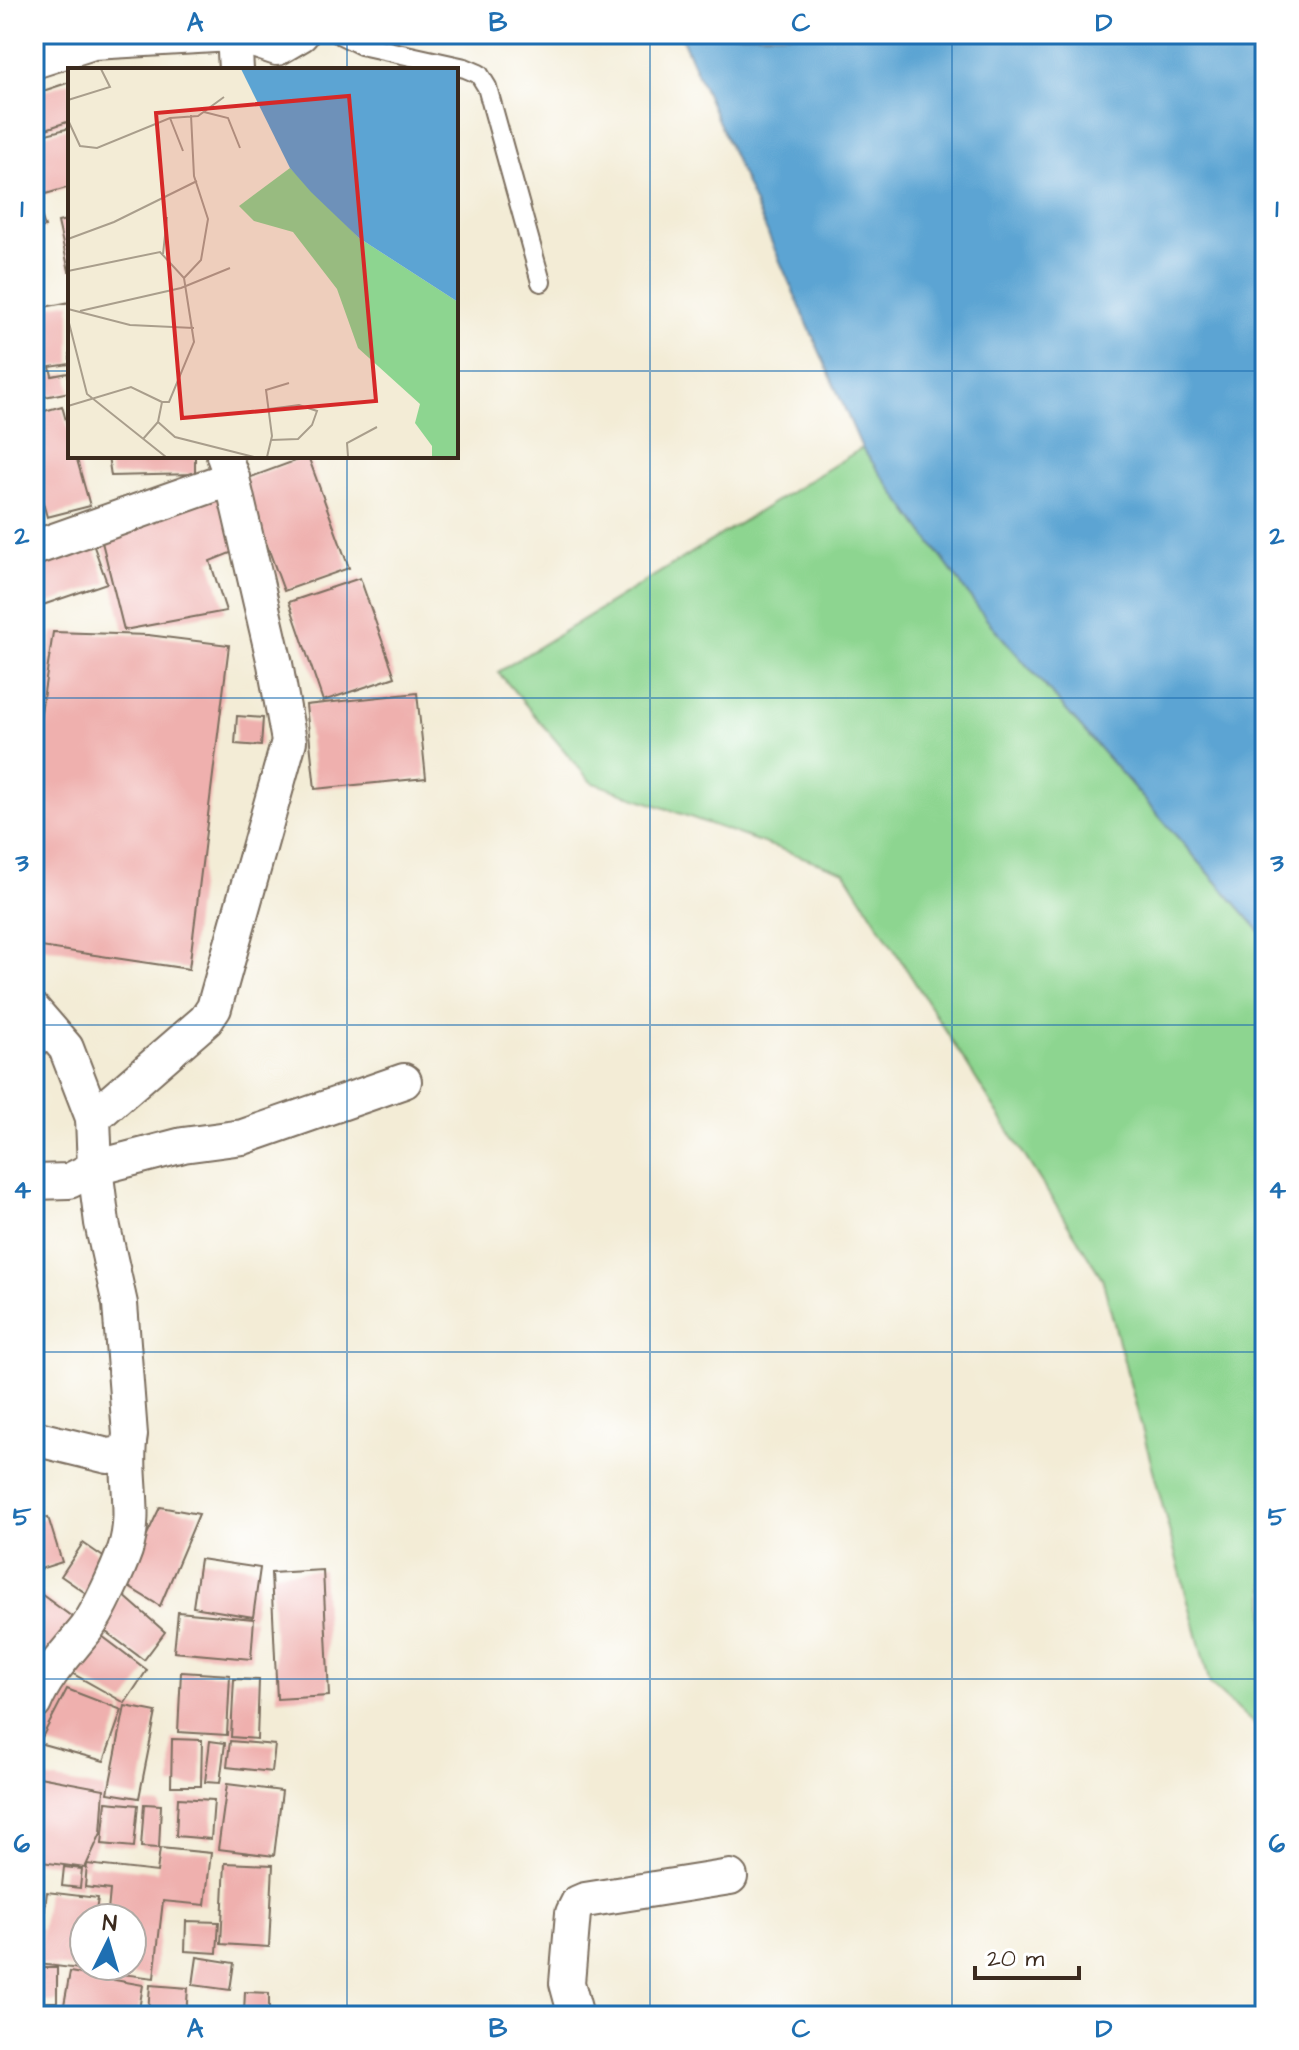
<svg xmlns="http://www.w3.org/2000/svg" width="1299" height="2050" viewBox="0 0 1299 2050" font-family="'Architects Daughter',sans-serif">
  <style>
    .green { fill: #8dd590; stroke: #648057; stroke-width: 2 }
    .water { fill: #5ca4d3; stroke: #4c6778; stroke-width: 2 }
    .building { fill: #efb0ae; fill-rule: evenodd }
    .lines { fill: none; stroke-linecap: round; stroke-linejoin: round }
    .service-casing { stroke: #7b6e5e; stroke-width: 22 }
    .minor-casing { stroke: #7b6e5e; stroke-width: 38 }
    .service { stroke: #fff; stroke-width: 18 }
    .minor { stroke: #fff; stroke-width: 34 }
    .grid { fill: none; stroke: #1f6fb2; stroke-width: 2; stroke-opacity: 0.55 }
    .inset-road { fill: none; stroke: #a99e8c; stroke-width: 2 }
    .view { fill: #d62828; fill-opacity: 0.15; stroke: #d62828; stroke-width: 4 }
    .inset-edge { fill: none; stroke: #3b2a1e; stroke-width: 4 }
    .neatline { fill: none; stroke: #1f6fb2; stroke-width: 3 }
    .grid-label { font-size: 26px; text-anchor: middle; font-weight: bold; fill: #1f6fb2 }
  </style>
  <rect width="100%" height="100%" fill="#fff"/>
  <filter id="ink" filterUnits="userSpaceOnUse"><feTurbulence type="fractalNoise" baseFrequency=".0125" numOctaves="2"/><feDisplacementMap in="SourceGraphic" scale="16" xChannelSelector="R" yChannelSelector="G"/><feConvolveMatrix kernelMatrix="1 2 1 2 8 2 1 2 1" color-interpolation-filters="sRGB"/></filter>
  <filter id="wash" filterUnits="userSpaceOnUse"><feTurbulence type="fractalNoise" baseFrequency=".006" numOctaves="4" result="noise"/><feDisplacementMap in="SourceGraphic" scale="32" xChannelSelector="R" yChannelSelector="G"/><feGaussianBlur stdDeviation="1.8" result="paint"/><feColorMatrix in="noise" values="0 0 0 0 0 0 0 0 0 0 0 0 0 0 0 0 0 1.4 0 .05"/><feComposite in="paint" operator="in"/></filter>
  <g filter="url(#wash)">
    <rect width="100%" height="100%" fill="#f3ecd6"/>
    <path class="green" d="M 862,448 L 987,620 L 1265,937 L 1265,1734 L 1210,1684 L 1102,1278 L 845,872 L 591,782 L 498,672 Z"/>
    <path class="water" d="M 680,34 L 1265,34 L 1265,937 L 987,620 L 862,448 Z"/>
    <g id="blocks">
      <g class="building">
        <path d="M 70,82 L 70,121 L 34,133 L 34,94 Z"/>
        <path d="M 70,128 L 70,187 L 42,195 L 34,166 L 34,137 Z"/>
        <path d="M 34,193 L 45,227 L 34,230 Z"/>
        <path d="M 70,219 L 70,271 L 69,271 L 58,222 Z"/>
        <path d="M 70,302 L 70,364 L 50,367 L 52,376 L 68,373 L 70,392 L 34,399 L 34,309 Z"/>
        <path d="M 62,406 L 70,435 L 70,456 L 76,456 L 90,506 L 47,517 L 34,471 L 34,414 Z"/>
        <path d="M 108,456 L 195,456 L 195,474 L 111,476 Z"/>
        <path d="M 308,456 L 349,568 L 284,591 L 243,480 Z"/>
        <path d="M 220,489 L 238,550 L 210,561 L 226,611 L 124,630 L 101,538 Z"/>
        <path d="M 34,510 L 40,529 L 34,530 Z"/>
        <path d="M 92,541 L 107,583 L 34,608 L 34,561 Z"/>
        <path d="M 360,578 L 395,677 L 323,701 L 289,602 Z"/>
        <path d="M 53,632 L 148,635 L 229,645 L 189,969 L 34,946 L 34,759 Z"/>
        <path d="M 417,693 L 426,778 L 315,789 L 306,705 Z"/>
        <path d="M 237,716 L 263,718 L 261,746 L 235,744 Z"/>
        <path d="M 160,1507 L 199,1514 L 160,1606 L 124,1584 Z"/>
        <path d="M 48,1517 L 62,1562 L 34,1571 L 34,1521 Z"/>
        <path d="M 83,1543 L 112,1563 L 90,1596 L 61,1576 Z"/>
        <path d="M 200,1559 L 260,1568 L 253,1617 L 193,1607 Z"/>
        <path d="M 323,1570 L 329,1696 L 277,1699 L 271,1573 Z"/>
        <path d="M 34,1589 L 79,1622 L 34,1669 Z"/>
        <path d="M 122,1594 L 165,1632 L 144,1660 L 102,1629 Z"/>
        <path d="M 178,1612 L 254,1619 L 251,1659 L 174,1652 Z"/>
        <path d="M 94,1630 L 147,1670 L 125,1703 L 70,1672 Z"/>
        <path d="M 181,1672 L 230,1675 L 227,1735 L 178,1732 Z"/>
        <path d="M 234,1679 L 259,1680 L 257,1739 L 231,1737 Z"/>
        <path d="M 67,1689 L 122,1710 L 104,1761 L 39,1743 Z"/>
        <path d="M 125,1706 L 156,1712 L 139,1798 L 108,1793 Z"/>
        <path d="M 172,1739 L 202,1740 L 201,1786 L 171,1786 Z"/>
        <path d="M 210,1741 L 225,1743 L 220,1783 L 205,1782 Z"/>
        <path d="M 230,1741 L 275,1745 L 272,1772 L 227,1767 Z"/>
        <path d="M 34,1776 L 104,1789 L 101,1833 L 85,1868 L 34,1861 Z"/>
        <path d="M 227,1784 L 282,1791 L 274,1856 L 218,1849 Z"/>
        <path d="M 178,1798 L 214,1800 L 211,1839 L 176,1836 Z"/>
        <path d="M 106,1802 L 138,1805 L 134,1847 L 102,1844 Z"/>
        <path d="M 144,1804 L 161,1805 L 159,1848 L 141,1847 Z"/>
        <path d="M 160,1848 L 211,1853 L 205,1905 L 163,1901 L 154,1978 L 38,1964 L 47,1892 L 98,1898 L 96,1911 L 108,1912 L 110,1890 L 85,1887 L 87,1864 L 157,1872 ZM 84,1918 L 132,1918 L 132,1966 L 84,1966 Z"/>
        <path d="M 225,1863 L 273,1865 L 269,1947 L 221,1944 Z"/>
        <path d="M 64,1867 L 82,1869 L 80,1888 L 62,1886 Z"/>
        <path d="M 186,1921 L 219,1922 L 217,1953 L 185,1951 Z"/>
        <path d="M 34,1928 L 41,1929 L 37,1960 L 34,1960 Z"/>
        <path d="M 197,1957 L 234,1963 L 230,1990 L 193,1985 Z"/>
        <rect x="34" y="1968" width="23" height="34"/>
        <path d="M 70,1972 L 143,1985 L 138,2016 L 62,2016 Z"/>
        <path d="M 150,1985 L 188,1988 L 186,2016 L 148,2013 Z"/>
        <path d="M 245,1992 L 269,1993 L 269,2013 L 244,2012 Z"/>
      </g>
    </g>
  </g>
  <g filter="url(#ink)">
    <use href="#blocks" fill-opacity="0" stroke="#7b6e5e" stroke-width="2"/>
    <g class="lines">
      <g class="service-casing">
        <path id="service" d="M 339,34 L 361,45 L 465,68 L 479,74 L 487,87 L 541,282"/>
      </g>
      <g class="minor-casing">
        <g id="minor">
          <path d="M 234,34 L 236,70"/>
          <path d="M 235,34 L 277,48 L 301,34"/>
          <path d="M 34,61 L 93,42 L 232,34"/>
          <path d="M 34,548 L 232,478"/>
          <path d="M 34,1011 L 66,1048 L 93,1118 L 95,1168 L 102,1223 L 120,1304 L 130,1435 C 123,1473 138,1512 125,1550 C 118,1570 99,1611 87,1628 C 68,1652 45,1675 34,1703"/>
          <path d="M 93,1118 L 206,1020 L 214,1008 L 289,741 L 275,664 L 232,478 L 224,456"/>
          <path d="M 34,1182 L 69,1181 L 95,1168 L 183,1145 L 243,1137 L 404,1081"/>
          <path d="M 34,1438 L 108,1456 L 127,1453"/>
          <path d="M 576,2016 L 567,1983 L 573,1913 L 578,1903 L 585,1900 L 730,1877"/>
        </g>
      </g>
      <use href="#service" class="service"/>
      <use href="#minor" class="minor"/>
    </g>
  </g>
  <path class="grid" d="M 347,34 L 347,70M 650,34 L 650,2016M 952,34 L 952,2016M 34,371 L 70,371M 456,371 L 1265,371M 347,456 L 347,2016M 34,698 L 1265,698M 34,1025 L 1265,1025M 34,1352 L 1265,1352M 34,1679 L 1265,1679"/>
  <g transform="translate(68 68)">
    <rect width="390" height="390" fill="#f3ecd6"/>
    <path d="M 222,100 L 291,170 L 390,234 L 390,389 L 364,389 L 364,378 L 347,355 L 352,336 L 290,280 L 269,221 L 225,164 L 186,153 L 171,138 Z" fill="#8dd590"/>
    <path d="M 173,1 L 390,1 L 390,234 L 291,170 L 243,124 L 222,100 Z" fill="#5ca4d3"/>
    <path class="inset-road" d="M 0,32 L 42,19 L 33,1M 136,44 L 160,50 L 172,80M 102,50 L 115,83M 0,52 L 12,78 L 29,80 L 102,50 L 130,48 L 156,29M 0,171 L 46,154 L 129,113M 95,186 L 99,149M 0,203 L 92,184 L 116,210 L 126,274 L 101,334 L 94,334 L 90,354 L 75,371M 116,210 L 133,192 L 140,151 L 126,108 L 123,47M 0,241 L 62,257 L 126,260M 12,243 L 113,220 L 162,200M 0,251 L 19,326 L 98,389M 0,338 L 63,319 L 94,334M 201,341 L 231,337 L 249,343 L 244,357 L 230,371 L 203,372M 90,354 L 107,369 L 186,389M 199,389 L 204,368 L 198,322 L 221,315M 280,389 L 279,375 L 309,359"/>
    <path class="view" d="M 281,28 L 308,333 L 114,350 L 88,45 Z"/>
    <rect width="390" height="390" class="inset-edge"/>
  </g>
  <rect width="1299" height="2050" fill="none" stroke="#fff" stroke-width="88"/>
  <g transform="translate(108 1942) rotate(5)"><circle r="38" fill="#ffffff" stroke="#b1aaa5" stroke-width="2"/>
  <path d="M0-6L14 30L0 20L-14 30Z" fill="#1f6fb2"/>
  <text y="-12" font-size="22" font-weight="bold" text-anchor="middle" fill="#3b2a1e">N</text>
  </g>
  <path d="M975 1966v12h104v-12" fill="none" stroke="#3b2a1e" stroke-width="4"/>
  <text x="987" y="1966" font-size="24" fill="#3b2a1e" stroke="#ffffff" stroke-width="6" paint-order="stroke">20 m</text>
  <rect x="44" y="44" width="1211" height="1962" class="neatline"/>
  <g class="grid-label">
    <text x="195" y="31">A</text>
    <text x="498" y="31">B</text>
    <text x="801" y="31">C</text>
    <text x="1104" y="31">D</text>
    <text x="22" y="217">1</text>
    <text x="1277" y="217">1</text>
    <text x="22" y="544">2</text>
    <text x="1277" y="544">2</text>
    <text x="22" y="871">3</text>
    <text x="1277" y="871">3</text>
    <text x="22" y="1198">4</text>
    <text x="1277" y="1198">4</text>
    <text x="22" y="1525">5</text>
    <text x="1277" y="1525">5</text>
    <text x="22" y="1852">6</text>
    <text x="1277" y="1852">6</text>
    <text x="195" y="2037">A</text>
    <text x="498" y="2037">B</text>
    <text x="801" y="2037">C</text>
    <text x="1104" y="2037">D</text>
  </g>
</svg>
